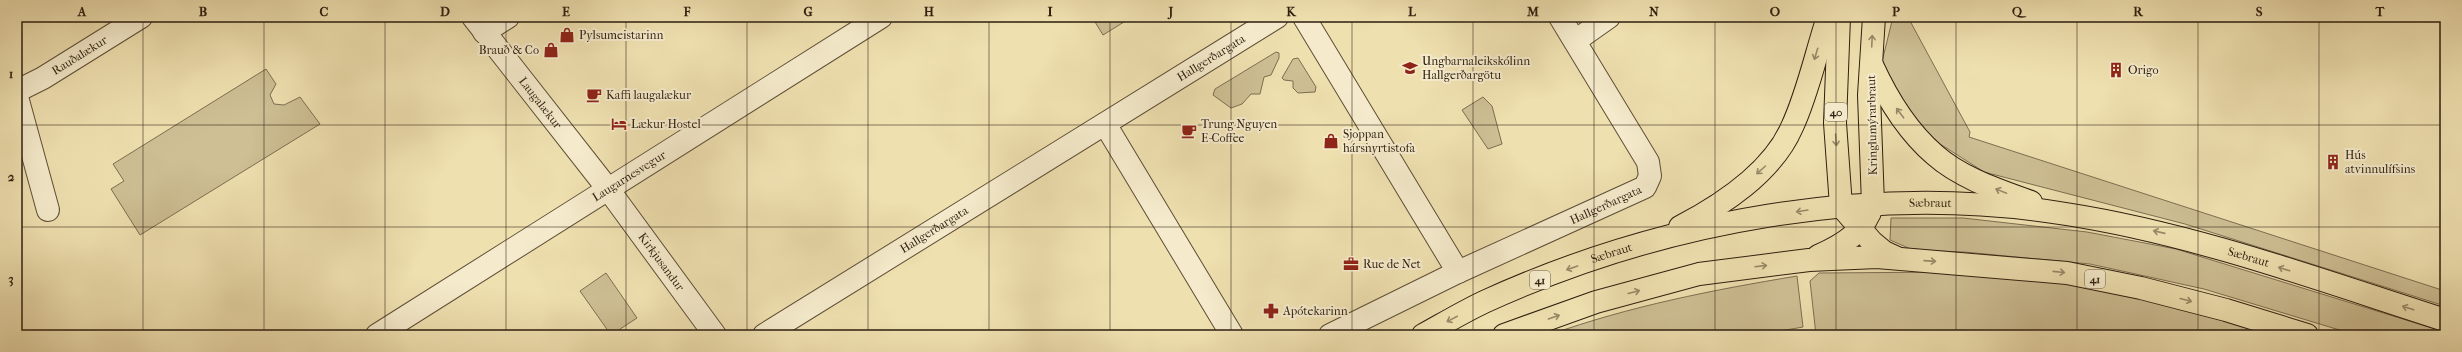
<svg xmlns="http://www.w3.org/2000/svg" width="2462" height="352" viewBox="0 0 2462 352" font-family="'IM FELL French Canon',serif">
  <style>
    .green { fill: #cebf94; stroke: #7e6e51 }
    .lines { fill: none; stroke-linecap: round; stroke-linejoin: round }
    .minor-casing { stroke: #5e4e36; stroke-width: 24 }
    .primary-casing { stroke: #2d1e0e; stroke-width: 24 }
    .minor { stroke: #f5ebcc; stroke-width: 22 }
    .primary { stroke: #efe0b0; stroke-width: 22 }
    .oneway { stroke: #988967 }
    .grid { fill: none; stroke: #2d1e0e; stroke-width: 1; stroke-opacity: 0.55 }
    .labels { text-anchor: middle; stroke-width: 4; stroke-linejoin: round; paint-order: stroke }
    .shield { fill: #f5ebcc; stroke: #695c47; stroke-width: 1 }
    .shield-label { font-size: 11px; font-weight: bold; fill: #2d1e0e }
    .poi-label { font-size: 12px; fill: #2d1e0e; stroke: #f5ebcc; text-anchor: start }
    .street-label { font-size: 12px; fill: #2d1e0e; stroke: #f5ebcc }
    .neatline { fill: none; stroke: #2d1e0e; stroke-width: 1.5 }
    .grid-label { font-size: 13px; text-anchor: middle; font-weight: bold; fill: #2d1e0e }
  </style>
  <rect width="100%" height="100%" fill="#efe0b0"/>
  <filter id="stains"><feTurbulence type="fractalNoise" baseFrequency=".005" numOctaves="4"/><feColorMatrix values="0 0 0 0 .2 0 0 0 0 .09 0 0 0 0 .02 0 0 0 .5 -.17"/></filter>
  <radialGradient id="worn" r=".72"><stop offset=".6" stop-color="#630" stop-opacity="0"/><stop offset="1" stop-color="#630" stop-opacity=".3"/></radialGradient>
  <g class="green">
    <path d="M 1092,17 L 1132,17 L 1103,35 Z"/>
    <path d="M 1893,17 L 1911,17 L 1910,21 L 1970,132 L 1969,137 L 2445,291 L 2445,306 L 2185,224 L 1984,172 L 1937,142 L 1909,112 L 1880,70 Z"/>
    <path d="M 1276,52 L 1279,53 L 1279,58 L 1271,75 L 1264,77 L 1260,94 L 1251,94 L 1242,104 L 1231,108 L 1213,95 L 1215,89 Z"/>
    <path d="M 1298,58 L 1316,87 L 1315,92 L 1298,93 L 1293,88 L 1293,81 L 1284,80 L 1282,78 L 1293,59 Z"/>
    <path d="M 266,69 L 276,84 L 270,95 L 274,104 L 284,105 L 300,97 L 320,124 L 140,235 L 111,189 L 124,181 L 113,164 Z"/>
    <path d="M 1483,97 L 1492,106 L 1502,144 L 1488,149 L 1462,110 Z"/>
    <path d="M 1891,218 L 1963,218 L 2087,232 L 2176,249 L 2445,332 L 2445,335 L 2356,335 L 2204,289 L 2090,264 L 1964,252 L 1913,250 L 1890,240 Z"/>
    <path d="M 1954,272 L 2058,281 L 2155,300 L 2277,335 L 1816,335 L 1810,281 L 1819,273 Z"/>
    <path d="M 606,273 L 637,318 L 611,335 L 580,291 Z"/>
    <path d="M 1797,276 L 1803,327 L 1757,335 L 1549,335 C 1630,306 1713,290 1797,276 Z"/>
  </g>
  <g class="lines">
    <g class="minor-casing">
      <g id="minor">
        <path id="s1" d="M 473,17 L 608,189 L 715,335"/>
        <path d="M 1304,17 L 1458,272"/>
        <path d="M 484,32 L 508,17"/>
        <path d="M 1575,41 L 1609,17"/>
        <path id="s2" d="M 17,91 L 43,78 L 141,17"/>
        <path d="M 17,97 L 48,210"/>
        <path d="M 1105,124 L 1232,335"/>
        <path id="s3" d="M 377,335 L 881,17"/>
        <path id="s4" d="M 764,335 L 1277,17"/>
        <path id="s5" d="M 1330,335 L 1458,272 L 1645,187 L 1650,176 L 1648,162 L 1560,17"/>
      </g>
    </g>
    <g class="primary-casing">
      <g id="primary">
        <path d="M 1839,17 L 1835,123 L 1841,206 L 1872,242 L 1884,252 L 1897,258"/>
        <path d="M 1872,65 C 1887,98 1907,131 1935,155 C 1961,178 1998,190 2031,202"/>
        <path d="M 1680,227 C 1722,205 1772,173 1792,127 C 1808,93 1816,53 1828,17"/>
        <path d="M 1818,256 C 1843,245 1865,232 1873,204 L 1869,95 L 1874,17"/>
        <path id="s6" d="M 1423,335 C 1443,324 1463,312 1484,302 C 1661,221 1872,182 2066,214 C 2195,234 2320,280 2445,320"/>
        <path d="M 1504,335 L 1596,302 L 1699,274 L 1809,260 L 1877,257 L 2067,273 L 2141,288 L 2226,310 L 2307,335"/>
      </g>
    </g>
    <use href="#minor" class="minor"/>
    <use href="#primary" class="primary"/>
  </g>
  <defs><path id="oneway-shaft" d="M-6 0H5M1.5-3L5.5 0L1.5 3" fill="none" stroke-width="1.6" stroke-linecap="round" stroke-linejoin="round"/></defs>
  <g class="oneway">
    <use href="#oneway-shaft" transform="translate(1872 41) rotate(-87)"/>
    <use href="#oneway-shaft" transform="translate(1816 54) rotate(107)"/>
    <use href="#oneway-shaft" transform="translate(1900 113) rotate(-127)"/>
    <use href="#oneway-shaft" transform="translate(1836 140) rotate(86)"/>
    <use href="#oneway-shaft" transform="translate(1761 170) rotate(138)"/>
    <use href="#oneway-shaft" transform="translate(2001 191) rotate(-158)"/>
    <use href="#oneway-shaft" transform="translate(1802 211) rotate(171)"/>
    <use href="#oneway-shaft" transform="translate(2159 232) rotate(-167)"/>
    <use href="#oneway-shaft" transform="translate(1930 261) rotate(4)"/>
    <use href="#oneway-shaft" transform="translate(1761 266) rotate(-7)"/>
    <use href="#oneway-shaft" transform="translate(1572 268) rotate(161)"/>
    <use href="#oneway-shaft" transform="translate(2284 269) rotate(-162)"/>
    <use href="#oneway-shaft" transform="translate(2059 272) rotate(6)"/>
    <use href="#oneway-shaft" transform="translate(1634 292) rotate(-15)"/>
    <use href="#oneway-shaft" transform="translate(2186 300) rotate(15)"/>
    <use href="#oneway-shaft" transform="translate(2408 308) rotate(-162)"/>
    <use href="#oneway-shaft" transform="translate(1554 317) rotate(-19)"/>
    <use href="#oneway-shaft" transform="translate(1452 319) rotate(152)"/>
  </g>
  <path class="grid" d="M 143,17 L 143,335M 264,17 L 264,335M 385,17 L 385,335M 506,17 L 506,335M 626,17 L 626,335M 747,17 L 747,335M 868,17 L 868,335M 989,17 L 989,335M 1110,17 L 1110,335M 1231,17 L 1231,335M 1352,17 L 1352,335M 1473,17 L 1473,335M 1594,17 L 1594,335M 1715,17 L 1715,335M 1836,17 L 1836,335M 1956,17 L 1956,335M 2077,17 L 2077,335M 2198,17 L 2198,335M 2319,17 L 2319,335M 17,125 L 2445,125M 17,227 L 2445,227"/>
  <defs>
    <g id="shop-bare" transform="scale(1.2)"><path d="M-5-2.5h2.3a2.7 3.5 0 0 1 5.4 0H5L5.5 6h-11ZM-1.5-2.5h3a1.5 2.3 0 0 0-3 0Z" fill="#8f2418" stroke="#f5ebcc" stroke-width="2.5" paint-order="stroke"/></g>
    <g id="school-bare" transform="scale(1.2)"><path d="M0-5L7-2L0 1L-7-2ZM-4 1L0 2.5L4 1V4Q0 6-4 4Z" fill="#8f2418" stroke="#f5ebcc" stroke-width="2.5" paint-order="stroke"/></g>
    <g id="building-bare" transform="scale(1.2)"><path d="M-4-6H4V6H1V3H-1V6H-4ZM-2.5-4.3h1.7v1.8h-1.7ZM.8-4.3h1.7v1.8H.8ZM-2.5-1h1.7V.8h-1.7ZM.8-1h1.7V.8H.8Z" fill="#8f2418" stroke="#f5ebcc" stroke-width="2.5" paint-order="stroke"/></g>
    <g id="cafe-bare" transform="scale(1.2)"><path d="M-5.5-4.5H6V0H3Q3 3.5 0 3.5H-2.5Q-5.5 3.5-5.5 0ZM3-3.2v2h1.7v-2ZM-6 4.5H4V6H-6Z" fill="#8f2418" stroke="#f5ebcc" stroke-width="2.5" paint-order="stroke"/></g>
    <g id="hotel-bare" transform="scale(1.2)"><path d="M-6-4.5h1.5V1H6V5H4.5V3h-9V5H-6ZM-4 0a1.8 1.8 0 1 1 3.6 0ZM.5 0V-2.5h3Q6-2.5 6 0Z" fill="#8f2418" stroke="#f5ebcc" stroke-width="2.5" paint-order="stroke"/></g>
    <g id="office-bare" transform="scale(1.2)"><path d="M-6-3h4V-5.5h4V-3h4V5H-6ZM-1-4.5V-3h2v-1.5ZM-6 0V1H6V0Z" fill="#8f2418" stroke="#f5ebcc" stroke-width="2.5" paint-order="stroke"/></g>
    <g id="pharmacy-bare" transform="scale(1.2)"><path d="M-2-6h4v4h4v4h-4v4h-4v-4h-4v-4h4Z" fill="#8f2418" stroke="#f5ebcc" stroke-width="2.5" paint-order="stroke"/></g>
  </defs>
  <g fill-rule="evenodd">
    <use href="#shop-bare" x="567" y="35"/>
    <use href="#shop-bare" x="551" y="50"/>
    <use href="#school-bare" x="1410" y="68"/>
    <use href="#building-bare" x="2116" y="70"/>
    <use href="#cafe-bare" x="594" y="95"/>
    <use href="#hotel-bare" x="619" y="124"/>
    <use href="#cafe-bare" x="1189" y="131"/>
    <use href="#shop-bare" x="1331" y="141"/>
    <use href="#building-bare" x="2333" y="162"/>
    <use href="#office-bare" x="1351" y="264"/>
    <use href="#pharmacy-bare" x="1271" y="311"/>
  </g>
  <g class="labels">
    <g class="shield">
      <rect x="1825" y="103" width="22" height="18" rx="3"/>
      <rect x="2085" y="270" width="20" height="18" rx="3"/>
      <rect x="1530" y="271" width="20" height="18" rx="3"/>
    </g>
    <g class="shield-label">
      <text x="1836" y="116">40</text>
      <text x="2095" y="283">41</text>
      <text x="1540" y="284">41</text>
    </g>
    <g class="poi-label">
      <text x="579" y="39">Pylsumeistarinn</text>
      <text x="539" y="54" text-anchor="end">Brauð &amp; Co</text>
      <text x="1422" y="65">Ungbarnaleikskólinn<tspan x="1422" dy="14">Hallgerðargötu</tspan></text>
      <text x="2128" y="74">Origo</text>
      <text x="606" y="99">Kaffi laugalækur</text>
      <text x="631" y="128">Lækur Hostel</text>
      <text x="1201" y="128">Trung Nguyen<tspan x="1201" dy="14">E-Coffee</tspan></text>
      <text x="1343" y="138">Sjoppan<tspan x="1343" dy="14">hársnyrtistofa</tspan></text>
      <text x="2345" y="159">Hús<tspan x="2345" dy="14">atvinnulífsins</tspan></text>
      <text x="1363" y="268">Rue de Net</text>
      <text x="1283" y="315">Apótekarinn</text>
    </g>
    <g class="street-label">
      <text dy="4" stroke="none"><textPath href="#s2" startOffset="72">Rauðalækur</textPath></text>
      <text dy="4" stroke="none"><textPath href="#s4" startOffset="526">Hallgerðargata</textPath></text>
      <text dy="4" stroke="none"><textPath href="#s1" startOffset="109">Laugalækur</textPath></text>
      <text transform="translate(1872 125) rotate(-91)" y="4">Kringlumýrarbraut</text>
      <text dy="4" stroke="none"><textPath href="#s3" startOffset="298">Laugarnesvegur</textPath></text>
      <text dy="4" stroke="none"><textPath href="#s6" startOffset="530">Sæbraut</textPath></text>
      <text dy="4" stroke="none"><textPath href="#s5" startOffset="305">Hallgerðargata</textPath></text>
      <text dy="4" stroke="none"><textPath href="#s4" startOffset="200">Hallgerðargata</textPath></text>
      <text dy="4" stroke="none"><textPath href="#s6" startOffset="206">Sæbraut</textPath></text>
      <text dy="4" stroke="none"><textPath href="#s6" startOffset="854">Sæbraut</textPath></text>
      <text dy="4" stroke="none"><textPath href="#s1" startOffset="309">Kirkjusandur</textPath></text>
    </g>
  </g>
  <rect width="2462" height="352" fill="none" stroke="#efe0b0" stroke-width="44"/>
  <rect x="22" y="22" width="2418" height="308" class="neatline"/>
  <g class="grid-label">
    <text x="82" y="16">A</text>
    <text x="203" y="16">B</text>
    <text x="324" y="16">C</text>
    <text x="445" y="16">D</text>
    <text x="566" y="16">E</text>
    <text x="687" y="16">F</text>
    <text x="808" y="16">G</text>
    <text x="929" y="16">H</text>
    <text x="1050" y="16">I</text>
    <text x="1171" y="16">J</text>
    <text x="1291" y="16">K</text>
    <text x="1412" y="16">L</text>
    <text x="1533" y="16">M</text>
    <text x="1654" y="16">N</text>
    <text x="1775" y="16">O</text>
    <text x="1896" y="16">P</text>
    <text x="2017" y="16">Q</text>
    <text x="2138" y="16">R</text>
    <text x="2259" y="16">S</text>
    <text x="2380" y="16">T</text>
    <text x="11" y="78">1</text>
    <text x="11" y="181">2</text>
    <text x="11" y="283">3</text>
  </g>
  <rect width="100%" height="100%" filter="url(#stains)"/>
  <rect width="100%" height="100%" fill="url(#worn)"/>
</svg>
